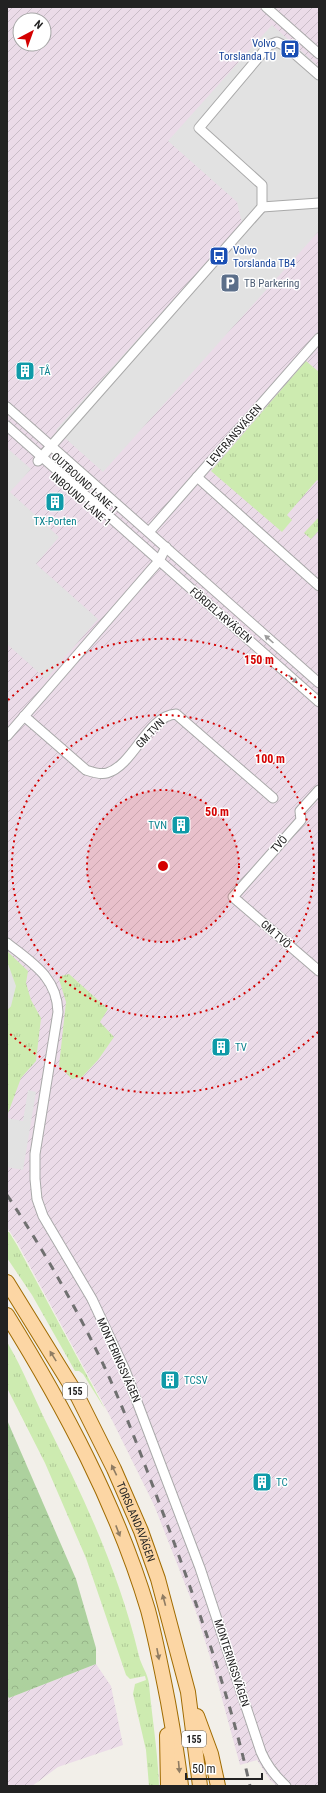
<svg xmlns="http://www.w3.org/2000/svg" width="326" height="1793" viewBox="0 0 326 1793" font-family="'Roboto Condensed',sans-serif">
  <style>
    .industrial { fill: url(#industrial-furrows); fill-rule: evenodd }
    .grass { fill: url(#grass-tufts) }
    .forest { fill: url(#forest-crowns) }
    .parking { fill: #e2e2e2 }
    .lines { fill: none; stroke-linecap: round; stroke-linejoin: round }
    .minor-casing { stroke: #a9a9a9; stroke-width: 11 }
    .primary-casing { stroke: #a06b00; stroke-width: 16 }
    .minor { stroke: #fff; stroke-width: 9 }
    .primary { stroke: #fcd6a4; stroke-width: 14 }
    .rail { stroke: #707070; stroke-width: 3; stroke-dasharray: 8 8; stroke-linecap: butt }
    .oneway { fill: #9c9c9c }
    .oneway2 { fill: #8f7c63 }
    .ring { fill: none; stroke: #d40000; stroke-width: 2; stroke-dasharray: 2 4 }
    .labels { text-anchor: middle; stroke-width: 3; stroke-linejoin: round; paint-order: stroke }
    .shield { fill: #fff; stroke: #646464; stroke-width: 1 }
    .shield-label { font-size: 10px; font-weight: bold; fill: #222 }
    .transit-label { font-size: 11px; fill: #164399; stroke: #fff; text-anchor: end }
    .service-label { font-size: 11px; fill: #4e5e75; stroke: #fff; text-anchor: start }
    .culture-label { font-size: 11px; fill: #0d838f; stroke: #fff; text-anchor: start }
    .street-label { font-size: 11px; fill: #222; stroke: #fff }
    .centre { fill: #d40000; stroke: #fff; stroke-width: 2 }
    .ring-label { font-size: 12px; text-anchor: middle; font-weight: bold; fill: #d40000; stroke: #fff; stroke-width: 3; stroke-linejoin: round; paint-order: stroke }
  </style>
  <defs>
    <pattern id="industrial-furrows" width="10" height="10" patternUnits="userSpaceOnUse"><rect width="10" height="10" fill="#ebdbe8"/><path d="M-1 1l2-2M0 10L10 0M9 11l2-2" fill="none" stroke="#c9bcc7"/></pattern>
    <pattern id="grass-tufts" width="24" height="20" patternUnits="userSpaceOnUse"><rect width="24" height="20" fill="#cdebb0"/><path d="M3 7l-1-3M5 7V3M7 7l1-3M15 17l-1-3M17 17v-4M19 17l1-3" fill="none" stroke="#b0c997"/></pattern>
    <pattern id="forest-crowns" width="20" height="18" patternUnits="userSpaceOnUse"><rect width="20" height="18" fill="#add19e"/><path d="M2 6a3 3 0 1 1 6 0M12 15a3 3 0 1 1 6 0" fill="none" stroke="#95b388"/></pattern>
  </defs>
  <rect width="100%" height="100%" fill="#f2efe9"/>
  <g class="industrial">
    <path d="M 7,7 L 319,7 L 319,1786 L 277,1786 L 270,1780 L 257,1760 L 240,1765 L 215,1673 L 196,1612 L 154,1505 L 112,1420 L 18,1244 L 7,1227 ZM 20,20 L 44,20 L 44,44 L 20,44 Z"/>
    <path d="M 96,1664 L 111,1686 L 123,1745 L 58,1767 L 32,1786 L 7,1786 L 7,1695 L 9,1698 Z"/>
  </g>
  <g class="grass">
    <path d="M 306,361 L 319,372 L 319,481 L 317,480 L 287,515 L 292,520 L 282,532 L 211,471 Z"/>
    <path d="M 319,517 L 319,530 L 311,539 L 304,533 Z"/>
    <path d="M 7,951 L 28,971 L 26,983 L 31,1000 L 41,1018 L 36,1061 L 21,1078 L 7,1116 L 7,1010 L 11,1006 Z"/>
    <path d="M 69,974 L 108,1009 L 100,1022 L 114,1037 L 98,1060 L 82,1077 L 72,1079 L 59,1066 L 66,1002 L 59,979 L 61,976 Z"/>
    <path d="M 7,1232 L 9,1232 L 17,1245 L 105,1409 L 83,1374 L 79,1371 L 75,1371 L 32,1295 L 7,1258 Z"/>
    <path d="M 7,1342 C 23,1369 34,1398 48,1426 C 85,1500 120,1575 139,1656 C 141,1665 148,1674 149,1684 C 152,1718 158,1752 159,1786 L 149,1786 L 146,1750 L 133,1694 L 135,1684 L 146,1680 L 145,1676 L 130,1679 L 126,1675 L 86,1558 L 45,1463 L 7,1388 Z"/>
  </g>
  <path class="forest" d="M 7,1420 L 76,1579 L 96,1648 L 96,1664 L 9,1698 L 7,1695 Z"/>
  <g class="parking">
    <path d="M 272,25 L 319,67 L 319,231 L 103,472 L 56,430 L 242,223 L 237,202 L 168,141 Z"/>
    <path d="M 7,448 L 31,469 L 10,492 L 59,537 L 36,564 L 98,619 L 46,679 L 7,644 Z"/>
    <path d="M 7,961 L 16,986 L 11,1006 L 7,1010 Z"/>
    <path d="M 28,1090 L 36,1092 L 23,1170 L 7,1167 L 7,1118 L 23,1121 Z"/>
  </g>
  <g class="lines">
    <g class="minor-casing">
      <g id="minor">
        <path d="M 266,7 L 319,54"/>
        <path d="M 262,207 L 319,203"/>
        <path d="M 7,407 L 319,683"/>
        <path d="M 7,426 L 319,702"/>
        <path d="M 38,461 L 262,207 L 262,185 L 199,128 L 269,45 L 277,42 L 287,47 L 319,75"/>
        <path d="M 197,477 L 319,586"/>
        <path d="M 149,532 L 319,338"/>
        <path d="M 24,716 L 86,770 C 92,772 100,775 107,773 C 134,765 147,716 176,714 L 273,798"/>
        <path d="M 7,736 L 151,570 L 159,561 L 166,547"/>
        <path d="M 319,790 L 300,811 L 301,820 L 233,897 L 319,971"/>
        <path d="M 7,943 C 32,963 57,977 58,1012 L 35,1154 L 35,1179 L 37,1199 L 43,1216 L 92,1299 L 125,1370 L 200,1568 L 261,1752 C 267,1766 275,1776 286,1786"/>
      </g>
    </g>
    <g class="primary-casing">
      <g id="primary">
        <path id="s1" d="M 7,1282 L 78,1397 L 114,1469 L 141,1531 L 158,1579 L 188,1692 L 200,1786"/>
        <path d="M 7,1315 C 64,1407 117,1506 148,1610 C 156,1640 162,1671 168,1702 C 173,1730 178,1758 181,1786"/>
        <path d="M 197,1716 L 211,1754 L 218,1786"/>
        <path d="M 167,1735 L 168,1786"/>
      </g>
    </g>
    <use href="#minor" class="minor"/>
    <use href="#primary" class="primary"/>
    <path class="rail" d="M 7,1195 C 43,1249 76,1307 104,1366 C 130,1422 150,1479 172,1537 C 202,1619 231,1701 250,1786"/>
  </g>
  <defs><path id="oneway-solid" d="M-6-.8H1V-3.2L6.5 0L1 3.2V.8H-6Z"/></defs>
  <g class="oneway">
    <use href="#oneway-solid" transform="translate(269 639) rotate(-138)"/>
    <use href="#oneway-solid" transform="translate(293 679) rotate(41)"/>
  </g>
  <g class="oneway2">
    <use href="#oneway-solid" transform="translate(53 1356) rotate(-122)"/>
    <use href="#oneway-solid" transform="translate(114 1470) rotate(-116)"/>
    <use href="#oneway-solid" transform="translate(118 1531) rotate(69)"/>
    <use href="#oneway-solid" transform="translate(164 1600) rotate(-105)"/>
    <use href="#oneway-solid" transform="translate(158 1654) rotate(79)"/>
    <use href="#oneway-solid" transform="translate(179 1767) rotate(85)"/>
  </g>
  <circle cx="163" cy="866" r="76" fill="#d40000" fill-opacity=".12"/>
  <g class="ring">
    <circle cx="163" cy="866" r="76"/>
    <circle cx="163" cy="866" r="151"/>
    <path d="M318 1032A227 227 0 0 1 8 1032M8 700A227 227 0 0 1 318 700"/>
  </g>
  <defs>
    <g id="bus-square" transform="scale(1)"><rect x="-9" y="-9" width="18" height="18" rx="4" fill="#1a4fb4" stroke="#fff"/><path d="M-5-6H5V4H4V6H2V4H-2V6H-4V4H-5ZM-3.5-4V0h7V-4ZM-3.5 1.2v1.5H-2V1.2ZM2 1.2v1.5H3.5V1.2Z" fill="#fff"/></g>
    <g id="parking-square" transform="scale(1)"><rect x="-9" y="-9" width="18" height="18" rx="4" fill="#5c6f8a" stroke="#fff"/><path d="M-3.5-5.5H1a3.5 3.5 0 0 1 0 7H-1V5.5H-3.5ZM-1-3.4V-.6H.8a1.4 1.4 0 0 0 0-2.8Z" fill="#fff"/></g>
    <g id="building-square" transform="scale(1)"><rect x="-9" y="-9" width="18" height="18" rx="4" fill="#0f9aa8" stroke="#fff"/><path d="M-4-6H4V6H1V3H-1V6H-4ZM-2.5-4.3h1.7v1.8h-1.7ZM.8-4.3h1.7v1.8H.8ZM-2.5-1h1.7V.8h-1.7ZM.8-1h1.7V.8H.8Z" fill="#fff"/></g>
  </defs>
  <g fill-rule="evenodd">
    <use href="#bus-square" x="290" y="49"/>
    <use href="#bus-square" x="219" y="256"/>
    <use href="#parking-square" x="230" y="283"/>
    <use href="#building-square" x="25" y="371"/>
    <use href="#building-square" x="55" y="502"/>
    <use href="#building-square" x="181" y="825"/>
    <use href="#building-square" x="221" y="1047"/>
    <use href="#building-square" x="170" y="1380"/>
    <use href="#building-square" x="262" y="1482"/>
  </g>
  <g class="labels">
    <g class="shield">
      <rect x="63" y="1383" width="24" height="16" rx="3"/>
      <rect x="182" y="1731" width="24" height="16" rx="3"/>
    </g>
    <g class="shield-label">
      <text x="75" y="1395">155</text>
      <text x="194" y="1743">155</text>
    </g>
    <g class="transit-label">
      <text x="276" y="47">Volvo<tspan x="276" dy="13">Torslanda TU</tspan></text>
      <text x="233" y="254" text-anchor="start">Volvo<tspan x="233" dy="13">Torslanda TB4</tspan></text>
    </g>
    <g class="service-label">
      <text x="244" y="287">TB Parkering</text>
    </g>
    <g class="culture-label">
      <text x="39" y="375">TÅ</text>
      <text x="55" y="525" text-anchor="middle">TX-Porten</text>
      <text x="167" y="829" text-anchor="end">TVN</text>
      <text x="235" y="1051">TV</text>
      <text x="184" y="1384">TCSV</text>
      <text x="276" y="1486">TC</text>
    </g>
    <g class="street-label">
      <text transform="translate(234 435) rotate(-49)" y="4">LEVERANSVÄGEN</text>
      <text transform="translate(85 483) rotate(42)" y="4">OUTBOUND LANE 1</text>
      <text transform="translate(81 499) rotate(41)" y="4">INBOUND LANE 1</text>
      <text transform="translate(221 615) rotate(41)" y="4">FÖRDELARVÄGEN</text>
      <text transform="translate(150 733) rotate(-46)" y="4">GM TVN</text>
      <text transform="translate(279 844) rotate(-49)" y="4">TVÖ</text>
      <text transform="translate(276 934) rotate(41)" y="4">GM TVÖ</text>
      <text transform="translate(119 1360) rotate(66)" y="4">MONTERINGSVÄGEN</text>
      <text dy="4" stroke="none"><textPath href="#s1" startOffset="273">TORSLANDAVÄGEN</textPath></text>
      <text transform="translate(232 1663) rotate(72)" y="4">MONTERINGSVÄGEN</text>
    </g>
  </g>
  <circle cx="163" cy="866" r="6" class="centre"/>
  <g class="ring-label">
    <text x="259" y="664">150 m</text>
    <text x="270" y="763">100 m</text>
    <text x="217" y="816">50 m</text>
  </g>
  <rect width="326" height="1793" fill="none" stroke="#222222" stroke-width="16"/>
  <g transform="translate(32 32) rotate(41)"><circle r="19" fill="#ffffff" stroke="#a7a7a7"/>
  <path d="M0-3L7 15L0 10L-7 15Z" fill="#d40000"/>
  <text y="-6" font-size="11" font-weight="bold" text-anchor="middle" fill="#222222">N</text>
  </g>
  <path d="M186 1773v6h76v-6" fill="none" stroke="#222222" stroke-width="2"/>
  <text x="192" y="1773" font-size="12" fill="#222222" stroke="#ffffff" stroke-width="3" paint-order="stroke">50 m</text>
</svg>
